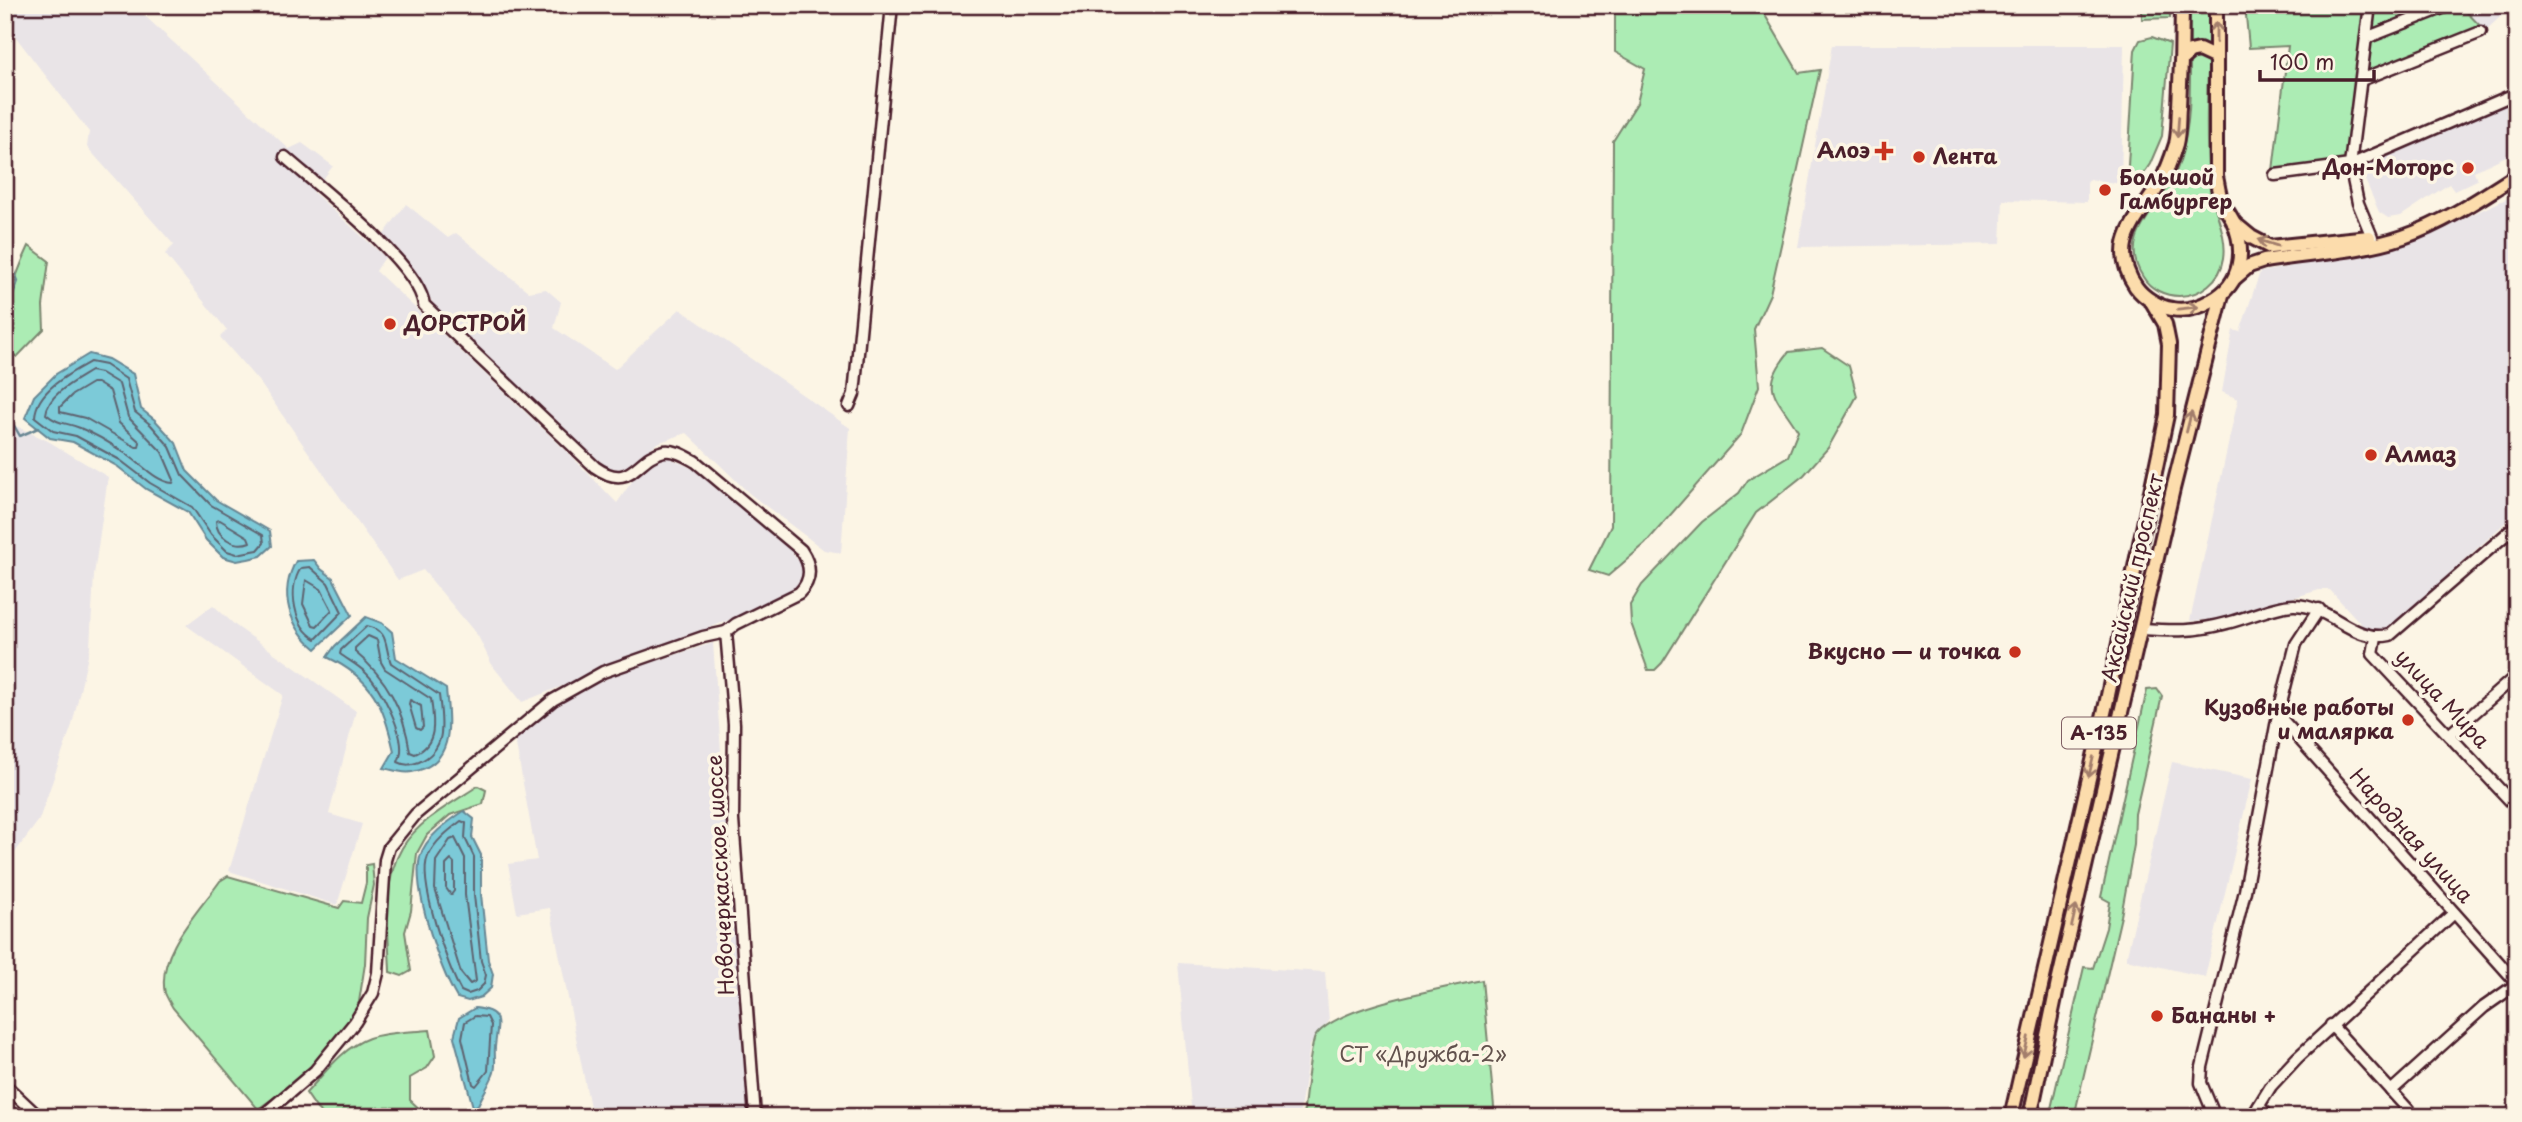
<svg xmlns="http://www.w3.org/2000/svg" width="2522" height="1122" viewBox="0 0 2522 1122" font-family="'Playpen Sans',sans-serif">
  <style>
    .built { fill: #e9e4e7 }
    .green { fill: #acecb4; stroke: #7b8670; stroke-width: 2 }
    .water { fill: #7bcad8; stroke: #678693; stroke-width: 2 }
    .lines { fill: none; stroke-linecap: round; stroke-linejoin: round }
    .shore { stroke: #5e6370; stroke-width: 2 }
    .stream { stroke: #678693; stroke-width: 2.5 }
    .minor-casing { stroke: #4a1f2b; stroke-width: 15 }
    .major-casing { stroke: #4a1f2b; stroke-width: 18 }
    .minor { stroke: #fcf5e5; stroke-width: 10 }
    .major { stroke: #fcdcac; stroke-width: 12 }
    .oneway { stroke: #a37e6c }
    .poi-dot { fill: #c8321e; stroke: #fcf5e5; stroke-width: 2.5 }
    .labels { text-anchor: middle; stroke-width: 7; stroke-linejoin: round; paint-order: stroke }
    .shield { fill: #fcf5e5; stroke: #7f5f63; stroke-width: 2 }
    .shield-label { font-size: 19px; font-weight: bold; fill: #4a1f2b }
    .poi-label { font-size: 21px; font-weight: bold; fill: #4a1f2b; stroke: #fcf5e5; text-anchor: start }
    .street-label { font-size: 21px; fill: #4a1f2b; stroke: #fcf5e5 }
    .park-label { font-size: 21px; fill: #62524d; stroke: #fcf5e5 }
  </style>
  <rect width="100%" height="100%" fill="#fcf5e5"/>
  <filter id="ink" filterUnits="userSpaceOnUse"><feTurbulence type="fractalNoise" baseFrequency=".0143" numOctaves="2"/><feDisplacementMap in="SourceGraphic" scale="14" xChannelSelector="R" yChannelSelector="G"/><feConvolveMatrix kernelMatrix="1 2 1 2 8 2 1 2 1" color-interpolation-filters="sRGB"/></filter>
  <g filter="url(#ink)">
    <g class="built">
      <path d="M 5,5 L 133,5 L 289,149 L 302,143 L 333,166 L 313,192 L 385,257 L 376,271 L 560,445 L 617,503 L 637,474 L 662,454 L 693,469 L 790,550 L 807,572 L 805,583 L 790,593 L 739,616 L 522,702 L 492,665 L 478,636 L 423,570 L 398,580 L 260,383 L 220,337 L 227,330 L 165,254 L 174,245 L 87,147 L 89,132 L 5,23 Z"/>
      <path d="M 2460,5 L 2513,5 L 2485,31 Z"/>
      <path d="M 1832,45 L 2124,45 L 2121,184 L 2090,179 L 2087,183 L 2087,202 L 2003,200 L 2001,244 L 1798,247 Z"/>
      <path d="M 2517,92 L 2517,151 L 2474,171 L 2477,180 L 2454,191 L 2449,184 L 2401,216 L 2388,218 L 2379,212 L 2359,166 Z"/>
      <path d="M 2517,194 L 2517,512 L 2386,632 L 2364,627 L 2330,590 L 2319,590 L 2221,619 L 2190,621 L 2238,399 L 2222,392 L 2233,330 L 2240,332 L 2260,272 L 2403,246 Z"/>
      <path d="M 406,204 L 448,238 L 456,233 L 529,292 L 546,289 L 561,302 L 554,328 L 615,369 L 680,309 L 850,428 L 841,553 L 824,550 L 750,494 L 687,433 L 657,443 L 624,470 L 606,467 L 437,311 L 415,271 L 382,237 Z"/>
      <path d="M 5,421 L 48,441 L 108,477 L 94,575 L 90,647 L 72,725 L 39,820 L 5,866 Z"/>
      <path d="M 213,605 L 236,626 L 356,711 L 329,814 L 362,824 L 337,905 L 229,871 L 283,695 L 186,625 Z"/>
      <path d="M 713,643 L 748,1117 L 592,1117 L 550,908 L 517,913 L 508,864 L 537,860 L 515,739 L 558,704 L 615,674 Z"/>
      <path d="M 2172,762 L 2252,779 L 2205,977 L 2126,959 Z"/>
      <path d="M 1178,963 L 1325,972 L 1329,1021 L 1310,1045 L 1299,1117 L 1192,1117 Z"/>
    </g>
    <g class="green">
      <path d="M 1615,5 L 1759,5 L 1799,73 L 1820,70 L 1770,294 L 1754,329 L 1759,386 L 1741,434 L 1645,544 L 1608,576 L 1589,570 L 1611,526 L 1613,141 L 1637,103 L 1645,69 L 1615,52 Z"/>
      <path d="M 2142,5 L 2170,5 L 2170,18 L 2142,19 Z"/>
      <path d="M 2189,5 L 2210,5 C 2209,63 2204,123 2209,181 C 2211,206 2228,233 2224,258 C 2221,280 2200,296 2179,296 C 2165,296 2150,289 2143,277 C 2116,237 2161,208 2175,174 C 2196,126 2189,57 2189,5 Z"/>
      <path d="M 2245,5 L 2460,5 L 2485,31 L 2364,81 L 2356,166 L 2272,179 L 2288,46 L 2249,48 Z"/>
      <path d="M 2152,37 L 2170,44 L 2162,136 L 2150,164 L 2135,186 L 2127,182 L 2135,50 L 2140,40 Z"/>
      <path d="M 29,246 L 49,261 L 43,306 L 44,329 L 17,357 L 5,349 C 5,306 11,285 29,246 Z"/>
      <path d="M 1822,348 L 1849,366 L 1857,396 L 1828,448 L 1804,475 L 1756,513 L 1662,663 L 1655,670 L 1648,670 L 1631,623 L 1630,605 L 1642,585 L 1702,522 L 1739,493 L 1748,480 L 1788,456 L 1798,431 C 1777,396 1758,389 1789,352 Z"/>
      <path d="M 2157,689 L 2162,696 L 2135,814 L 2134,845 L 2121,916 L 2074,1117 L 2049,1117 L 2084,967 L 2093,968 L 2106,928 L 2110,902 L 2101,897 L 2147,690 Z"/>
      <path d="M 478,786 L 486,790 L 483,804 L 450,815 L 427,835 L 417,853 L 411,911 L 405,932 L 411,971 L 402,976 L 390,972 C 389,934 381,883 402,848 C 418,821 452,803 478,786 Z"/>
      <path d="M 372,864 L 374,885 L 367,918 L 365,964 L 359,1002 L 350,1021 L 300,1079 L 258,1109 L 173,1008 C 170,1003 167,998 165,993 C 156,953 200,910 220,881 L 228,876 L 339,908 L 344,901 L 361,903 L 366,883 L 366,865 Z"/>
      <path d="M 1482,980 L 1495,1117 L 1303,1117 C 1305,1102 1310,1046 1315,1037 C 1334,1006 1446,988 1482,980 Z"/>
      <path d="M 430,1030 L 435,1056 L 427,1068 L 410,1078 L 410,1100 L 424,1113 L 423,1117 L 326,1117 L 317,1109 L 306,1093 C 325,1073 342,1048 369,1038 C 387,1032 411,1032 430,1030 Z"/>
    </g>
    <g class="water">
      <path d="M 89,354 L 108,359 L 133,374 L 141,409 L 155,420 L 176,443 L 187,471 L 216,500 L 270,531 L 272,546 L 261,556 L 248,559 L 237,561 L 223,557 L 206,540 L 188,512 L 146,489 L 117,466 L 73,442 L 50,438 L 25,418 L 34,396 L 56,374 Z"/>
      <path d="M 314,560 L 321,569 L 333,578 L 352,615 L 316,649 C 289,627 278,593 296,561 Z"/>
      <path d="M 366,617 L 382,623 L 392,632 L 396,658 L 446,689 C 449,722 456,764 412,772 C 404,774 392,770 384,768 L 394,751 C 383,704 373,679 327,657 L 335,646 Z"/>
      <path d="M 464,811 L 474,819 L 472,837 L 481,855 L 481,894 L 488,960 L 493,974 L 491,988 L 481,997 L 468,1001 L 457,998 C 440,969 412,889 420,857 C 425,837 449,821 464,811 Z"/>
      <path d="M 475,1008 C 505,1011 497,1024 495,1047 C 494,1056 497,1067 493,1075 C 489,1085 483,1094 478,1105 L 473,1107 L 454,1037 L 459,1018 Z"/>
    </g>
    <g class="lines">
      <g class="shore">
        <path d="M 90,362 L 105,365 L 126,379 L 135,412 L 151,425 L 170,447 L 182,475 L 211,505 L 263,535 L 264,543 L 258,550 L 247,552 L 237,554 L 227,551 L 211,535 L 192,507 L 150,483 L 120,460 L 76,436 L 53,431 L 35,417 C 36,391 70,373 90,362 Z"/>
        <path d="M 91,371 L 101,373 L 119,384 L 128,417 L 162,452 L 174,480 L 173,483 C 155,482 139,461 123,452 C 110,443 95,434 80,428 C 66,422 59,425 46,414 C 48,394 75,381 91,371 Z"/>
        <path d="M 92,383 L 97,383 L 110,391 L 119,423 L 140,442 L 139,447 L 136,447 L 85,418 L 60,412 L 60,407 L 72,395 Z"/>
        <path d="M 216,521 L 220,520 L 248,537 L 250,542 C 235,548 216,537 216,521 Z"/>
        <path d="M 310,567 L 328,583 L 342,612 L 316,639 C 294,627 287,589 301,568 Z"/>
        <path d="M 306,580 L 321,589 L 332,610 L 317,626 L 313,625 L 303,604 Z"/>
        <path d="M 367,626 C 390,631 384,646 391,663 L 439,695 C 442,722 448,749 419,762 C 411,765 406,766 398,762 C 399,759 401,755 401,752 C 403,731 381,687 366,673 C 358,665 348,660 340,654 L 341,650 Z"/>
        <path d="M 368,636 L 377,640 L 381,662 L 385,669 L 431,699 C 434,721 438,744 415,754 L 410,752 C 404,710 387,678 355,652 L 355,648 Z"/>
        <path d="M 410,700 L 421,706 L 423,727 L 420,730 L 416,728 L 409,704 Z"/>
        <path d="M 461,821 L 466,823 L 465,838 L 474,857 L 474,895 L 481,961 L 486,975 L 484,984 L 477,991 L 468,994 L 461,991 C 448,968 417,880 428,856 C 435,841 448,831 461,821 Z"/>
        <path d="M 455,838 L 465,858 L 465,895 L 476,981 L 470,984 L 461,973 L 435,889 L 436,861 L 450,840 Z"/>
        <path d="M 451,860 L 454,863 L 454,891 L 451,895 L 446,888 L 446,865 Z"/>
        <path d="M 475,1016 L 487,1017 L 491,1025 L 488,1071 L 476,1086 L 473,1084 L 462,1038 L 465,1022 Z"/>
      </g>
      <g class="stream">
        <path d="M 5,255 L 8,256 L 18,281 L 5,317"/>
        <path d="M 5,410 L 20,436 L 38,428"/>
      </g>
      <g class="minor-casing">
        <g id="minor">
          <path d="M 2370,5 L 2350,165 L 2358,203 L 2372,237"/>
          <path d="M 2366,38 L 2450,5"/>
          <path d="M 2361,80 L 2481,32"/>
          <path d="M 2275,175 L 2350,165 L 2517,93"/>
          <path d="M 849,406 L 854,394 L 892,5"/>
          <path d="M 2141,629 C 2174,631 2195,632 2227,623 C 2244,619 2279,604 2295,605 C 2332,606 2352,643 2390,635 L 2517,525"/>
          <path d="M 726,632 L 734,724 L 733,820 L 755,1117"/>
          <path d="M 2376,638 L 2373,654 L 2517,808"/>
          <path d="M 2278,715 L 2517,983"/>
          <path d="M 2449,735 L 2517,675"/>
          <path d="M 2331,1025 L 2415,1117"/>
          <path d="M 5,1085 L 39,1117"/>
          <path d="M 2391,1091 L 2484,1007 L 2517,984"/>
          <path d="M 2259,1106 L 2269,1117"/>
          <path d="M 261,1117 L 315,1071 L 355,1022 L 373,993 L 378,973 L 385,860 L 389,847 L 416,814 L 553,700 L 603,672 L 703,637 L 726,632 L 736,624 L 799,593 C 813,579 811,565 801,550 L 696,462 C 687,457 675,449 664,451 C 635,457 632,493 595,467 L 424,305 C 419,264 319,187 285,157"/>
          <path d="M 2215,1117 L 2201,1083 L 2202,1067 L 2245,891 L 2278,715 L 2296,644 L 2319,609"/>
          <path d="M 2252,1117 L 2271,1086 L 2297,1058 L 2454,913"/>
        </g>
      </g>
      <g class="major-casing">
        <g id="major">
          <path d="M 2182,5 C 2182,39 2181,73 2179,107 C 2178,119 2179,132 2176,144 C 2172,157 2167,171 2160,183 C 2139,219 2106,243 2136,287 C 2144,298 2159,307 2172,309 C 2187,312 2200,307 2212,300 C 2242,284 2246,250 2233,221 C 2229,213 2223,206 2221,198 C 2218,191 2218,184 2216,177 L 2216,5"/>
          <path d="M 2182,59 L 2190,52 L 2199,50 L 2216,58"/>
          <path d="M 2234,223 L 2251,237 L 2270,247 L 2369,237"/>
          <path d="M 2235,278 L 2249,266 L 2264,261 C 2307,254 2363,251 2403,237 C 2444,223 2481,198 2517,175"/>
          <path d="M 2011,1117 L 2107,700 L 2167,415 L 2169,344 L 2165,324 L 2152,302"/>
          <path d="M 2030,1117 L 2058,983 L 2173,489 L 2222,295"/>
        </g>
      </g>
      <use href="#minor" class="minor"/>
      <use href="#major" class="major"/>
    </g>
    <defs><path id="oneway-shaft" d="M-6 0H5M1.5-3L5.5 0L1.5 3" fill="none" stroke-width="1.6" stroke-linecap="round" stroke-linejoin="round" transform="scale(1.75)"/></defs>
    <g class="oneway">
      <use href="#oneway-shaft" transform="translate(2216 32) rotate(-90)"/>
      <use href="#oneway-shaft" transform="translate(2178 127) rotate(94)"/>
      <use href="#oneway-shaft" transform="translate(2268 243) rotate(-163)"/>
      <use href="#oneway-shaft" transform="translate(2188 308) rotate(-6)"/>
      <use href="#oneway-shaft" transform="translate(2189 422) rotate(-76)"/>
      <use href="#oneway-shaft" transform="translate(2091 767) rotate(103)"/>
      <use href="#oneway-shaft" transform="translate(2074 916) rotate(-77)"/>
      <use href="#oneway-shaft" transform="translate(2026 1047) rotate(103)"/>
    </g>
  </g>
  <g class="poi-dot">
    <path d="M1880.5 140.5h7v7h7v7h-7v7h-7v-7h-7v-7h7z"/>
    <circle cx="1919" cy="157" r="7"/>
    <circle cx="2468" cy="168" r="7"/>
    <circle cx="2105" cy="190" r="7"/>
    <circle cx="390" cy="324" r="7"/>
    <circle cx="2371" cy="455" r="7"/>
    <circle cx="2015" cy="652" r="7"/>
    <circle cx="2408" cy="720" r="7"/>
    <circle cx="2157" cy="1016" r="7"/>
  </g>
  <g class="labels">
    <rect class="shield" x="2062" y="717.5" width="74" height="31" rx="5"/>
    <g class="shield-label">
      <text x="2099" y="740">А-135</text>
    </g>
    <g class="poi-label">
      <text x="1870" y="158" text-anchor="end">Алоэ</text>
      <text x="1933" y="164">Лента</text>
      <text x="2454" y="175" text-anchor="end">Дон-Моторс</text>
      <text x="2119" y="185">Большой<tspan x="2119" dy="24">Гамбургер</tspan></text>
      <text x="404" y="331">ДОРСТРОЙ</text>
      <text x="2385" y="462">Алмаз</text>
      <text x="2001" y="659" text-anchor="end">Вкусно — и точка</text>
      <text x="2394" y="715" text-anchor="end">Кузовные работы<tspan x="2394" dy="24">и малярка</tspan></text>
      <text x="2171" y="1023">Бананы +</text>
    </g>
    <g class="street-label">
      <text transform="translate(2133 578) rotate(-77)" y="7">Аксайский проспект</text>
      <text transform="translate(2442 699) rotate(47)" y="7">улица Мира</text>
      <text transform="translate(2411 836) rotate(48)" y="7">Народная улица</text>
      <text transform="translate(721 875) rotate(-93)" y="7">Новочеркасское шоссе</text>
    </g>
    <g class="park-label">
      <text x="1423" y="1062">СТ «Дружба-2»</text>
    </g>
  </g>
  <rect width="2522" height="1122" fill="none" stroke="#fcf5e5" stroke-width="28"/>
  <rect x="14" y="14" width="2494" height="1094" fill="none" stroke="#4a1f2b" stroke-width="2.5" filter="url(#ink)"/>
  <path d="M2260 70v10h114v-10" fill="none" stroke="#4a1f2b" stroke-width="3.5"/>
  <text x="2270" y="70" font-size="21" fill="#4a1f2b" stroke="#fcf5e5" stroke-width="5" paint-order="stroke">100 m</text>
</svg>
